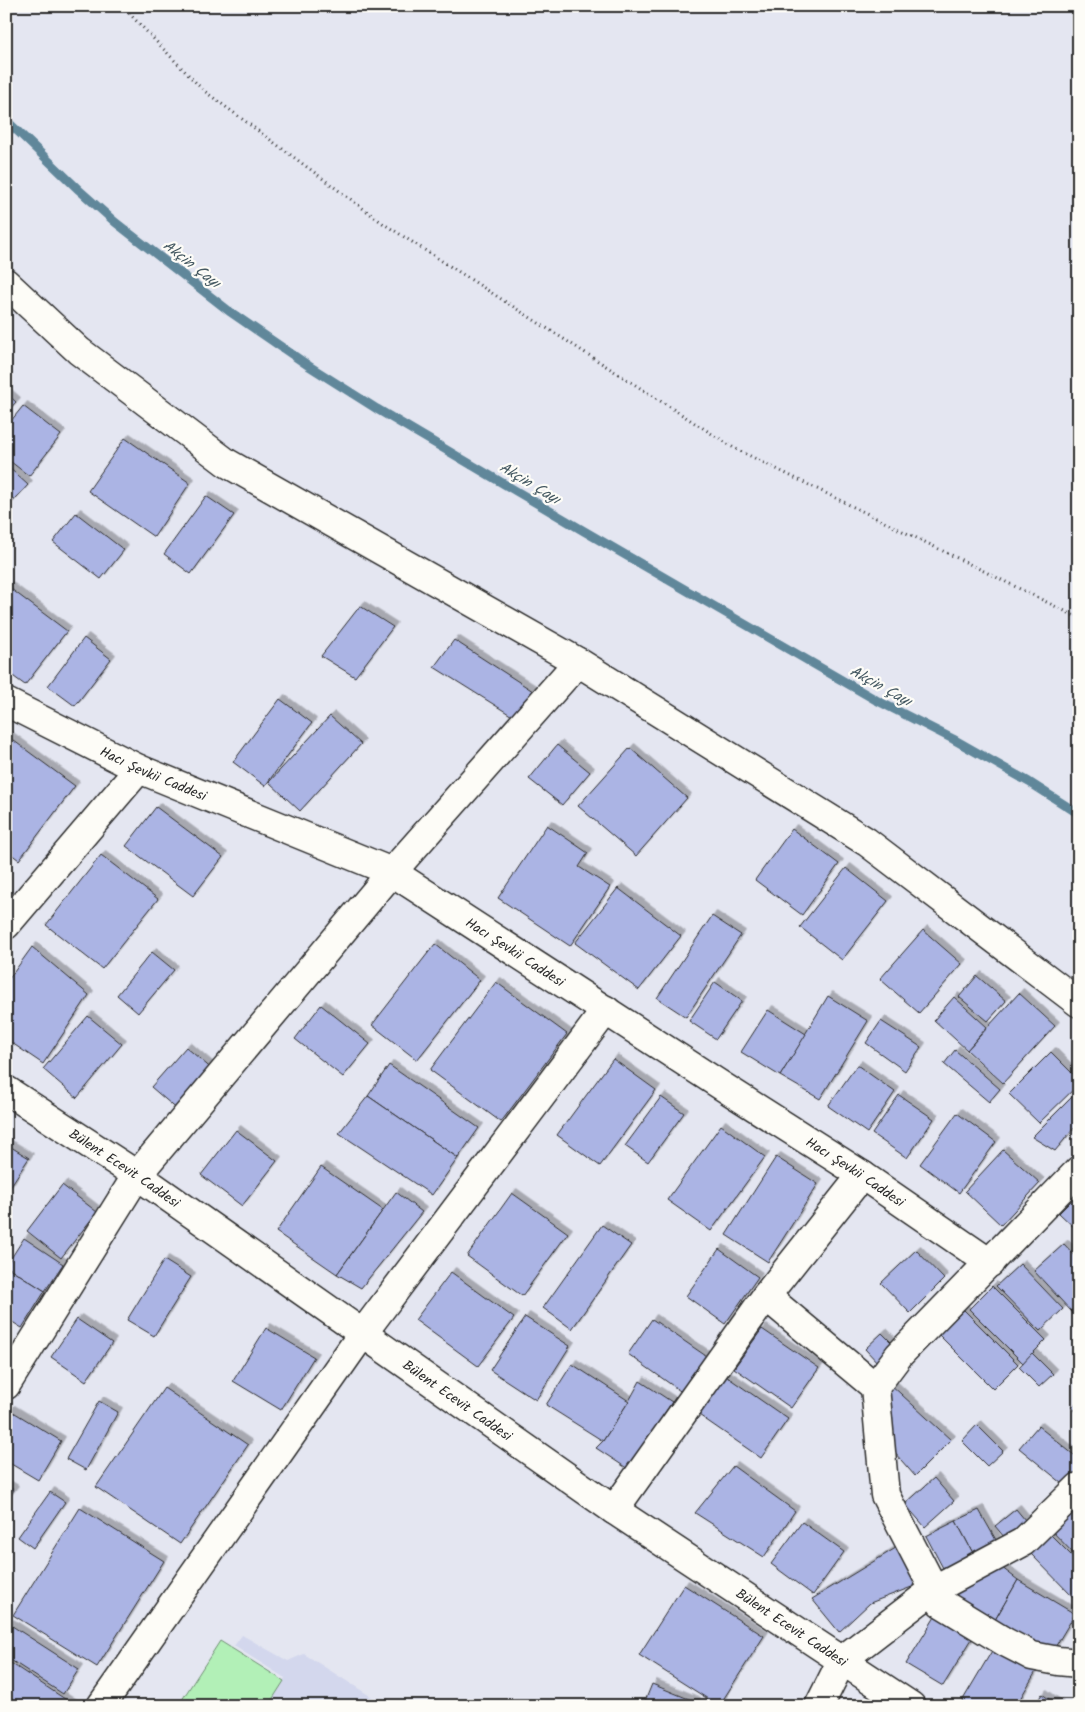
<svg xmlns="http://www.w3.org/2000/svg" width="1085" height="1712" viewBox="0 0 1085 1712" font-family="Kalam,sans-serif">
  <style>
    .built { fill: #d3d7ed }
    .green { fill: #b2f0b7; stroke: #6e8e71 }
    .lines { fill: none; stroke-linecap: round; stroke-linejoin: round }
    .stream { stroke: #60879a; stroke-width: 9 }
    .building { fill: #abb4e4; stroke: #2b2b2b; filter: url(#shadow) }
    .minor-casing { stroke: #2b2b2b; stroke-width: 31 }
    .secondary-casing { stroke: #2b2b2b; stroke-width: 31 }
    .path { stroke: #2b2b2b; stroke-width: 3; stroke-dasharray: 1 4; stroke-linecap: butt }
    .minor { stroke: #fdfcf7; stroke-width: 28 }
    .secondary { stroke: #fdfcf7; stroke-width: 28 }
    .labels { text-anchor: middle; stroke-width: 4.5; stroke-linejoin: round; paint-order: stroke }
    .street-label { font-size: 14px; fill: #2b2b2b; stroke: #fdfcf7 }
    .water-label { font-size: 15px; font-style: italic; fill: #455962; stroke: #fdfcf7 }
  </style>
  <defs>
    <filter id="shadow"><feDropShadow dx="4.5" dy="-4.5" stdDeviation="0" flood-color="#0004"/></filter>
  </defs>
  <rect width="100%" height="100%" fill="#e4e6f1"/>
  <filter id="ink" filterUnits="userSpaceOnUse"><feTurbulence type="fractalNoise" baseFrequency=".02" numOctaves="2"/><feDisplacementMap in="SourceGraphic" scale="10" xChannelSelector="R" yChannelSelector="G"/><feConvolveMatrix kernelMatrix="1 2 1 2 8 2 1 2 1" color-interpolation-filters="sRGB"/></filter>
  <g filter="url(#ink)">
    <path class="built" d="M 242,1635 L 288,1661 L 304,1654 L 386,1706 L 267,1706 L 285,1678 L 234,1646 Z"/>
    <path class="green" d="M 220,1641 L 284,1681 L 268,1706 L 178,1706 Z"/>
    <g class="lines">
      <path class="stream" d="M 6,120 L 79,190 L 115,222 L 229,311 L 309,366 L 377,409 L 584,531 L 876,700 L 953,739 L 1029,782 L 1079,814"/>
    </g>
    <g class="building">
      <path d="M 6,393 L 16,402 L 6,413 Z"/>
      <path d="M 23,406 L 61,435 L 29,476 L 6,458 L 6,427 Z"/>
      <path d="M 125,438 L 190,483 L 154,537 L 88,491 Z"/>
      <path d="M 6,465 L 28,485 L 6,509 Z"/>
      <path d="M 206,496 L 234,515 L 191,574 L 164,554 Z"/>
      <path d="M 76,513 L 124,550 L 101,579 L 53,542 Z"/>
      <path d="M 7,586 L 67,631 L 25,685 L 6,671 Z"/>
      <path d="M 360,606 L 393,627 L 355,677 L 321,656 Z"/>
      <path d="M 84,638 L 111,659 L 75,706 L 48,686 Z"/>
      <path d="M 454,640 L 536,693 L 517,719 L 434,667 Z"/>
      <path d="M 280,699 L 312,723 L 265,786 L 233,762 Z"/>
      <path d="M 330,716 L 361,744 L 300,811 L 269,782 Z"/>
      <path d="M 6,735 L 75,786 L 19,860 L 6,850 Z"/>
      <path d="M 557,745 L 590,772 L 562,805 L 529,779 Z"/>
      <path d="M 630,748 L 687,798 L 636,856 L 578,806 Z"/>
      <path d="M 156,807 L 223,857 L 193,896 L 126,846 Z"/>
      <path d="M 547,825 L 588,853 L 579,867 L 610,887 L 570,946 L 498,898 Z"/>
      <path d="M 792,829 L 839,864 L 802,915 L 755,880 Z"/>
      <path d="M 101,855 L 158,899 L 102,969 L 46,925 Z"/>
      <path d="M 846,868 L 888,901 L 842,960 L 800,927 Z"/>
      <path d="M 618,888 L 681,936 L 639,990 L 575,943 Z"/>
      <path d="M 712,916 L 741,935 L 686,1017 L 657,998 Z"/>
      <path d="M 923,930 L 962,964 L 919,1013 L 880,979 Z"/>
      <path d="M 435,944 L 480,980 L 417,1060 L 372,1025 Z"/>
      <path d="M 32,947 L 89,995 L 43,1064 L 6,1039 L 6,983 Z"/>
      <path d="M 152,952 L 174,970 L 138,1013 L 117,995 Z"/>
      <path d="M 977,976 L 1006,1001 L 988,1021 L 959,997 Z"/>
      <path d="M 496,982 L 567,1034 L 501,1122 L 430,1070 Z"/>
      <path d="M 715,982 L 742,1001 L 716,1039 L 689,1021 Z"/>
      <path d="M 1019,993 L 1055,1026 L 1003,1083 L 967,1050 Z"/>
      <path d="M 828,996 L 868,1021 L 820,1099 L 780,1076 Z"/>
      <path d="M 954,997 L 987,1027 L 967,1050 L 934,1020 Z"/>
      <path d="M 321,1005 L 370,1044 L 343,1077 L 295,1039 Z"/>
      <path d="M 768,1010 L 806,1034 L 780,1076 L 741,1052 Z"/>
      <path d="M 88,1016 L 122,1044 L 77,1098 L 43,1069 Z"/>
      <path d="M 881,1021 L 921,1047 L 905,1071 L 866,1043 Z"/>
      <path d="M 186,1047 L 214,1071 L 179,1111 L 151,1087 Z"/>
      <path d="M 955,1050 L 1000,1089 L 989,1102 L 944,1064 Z"/>
      <path d="M 1051,1052 L 1079,1080 L 1079,1084 L 1039,1123 L 1009,1094 Z"/>
      <path d="M 613,1059 L 656,1090 L 600,1166 L 557,1135 Z"/>
      <path d="M 389,1065 L 479,1128 L 458,1158 L 368,1096 Z"/>
      <path d="M 857,1065 L 895,1092 L 867,1133 L 828,1106 Z"/>
      <path d="M 1079,1090 L 1079,1131 L 1074,1128 L 1055,1151 L 1032,1137 Z"/>
      <path d="M 899,1095 L 934,1119 L 907,1158 L 872,1134 Z"/>
      <path d="M 368,1096 L 458,1158 L 432,1195 L 339,1133 Z"/>
      <path d="M 661,1097 L 684,1113 L 648,1162 L 625,1146 Z"/>
      <path d="M 957,1113 L 996,1142 L 959,1193 L 920,1164 Z"/>
      <path d="M 721,1125 L 765,1157 L 711,1231 L 667,1200 Z"/>
      <path d="M 236,1130 L 277,1161 L 242,1206 L 201,1175 Z"/>
      <path d="M 6,1144 L 29,1158 L 6,1193 Z"/>
      <path d="M 1003,1150 L 1040,1183 L 1001,1225 L 965,1191 Z"/>
      <path d="M 776,1157 L 818,1184 L 768,1262 L 726,1235 Z"/>
      <path d="M 321,1167 L 383,1210 L 337,1274 L 276,1232 Z"/>
      <path d="M 62,1185 L 97,1212 L 61,1258 L 27,1231 Z"/>
      <path d="M 396,1192 L 422,1212 L 361,1288 L 337,1274 Z"/>
      <path d="M 512,1193 L 568,1233 L 522,1296 L 467,1256 Z"/>
      <path d="M 1079,1193 L 1079,1232 L 1059,1213 Z"/>
      <path d="M 602,1225 L 631,1245 L 572,1329 L 543,1308 Z"/>
      <path d="M 24,1238 L 63,1264 L 45,1291 L 6,1266 Z"/>
      <path d="M 1064,1244 L 1079,1260 L 1079,1304 L 1071,1311 L 1034,1271 Z"/>
      <path d="M 719,1249 L 758,1277 L 725,1324 L 686,1296 Z"/>
      <path d="M 916,1250 L 944,1279 L 910,1313 L 881,1283 Z"/>
      <path d="M 164,1260 L 191,1277 L 154,1336 L 127,1320 Z"/>
      <path d="M 1020,1264 L 1063,1309 L 1040,1331 L 996,1286 Z"/>
      <path d="M 6,1266 L 45,1291 L 22,1328 L 6,1318 Z"/>
      <path d="M 451,1272 L 514,1318 L 478,1366 L 415,1320 Z"/>
      <path d="M 992,1286 L 1046,1340 L 1023,1363 L 969,1309 Z"/>
      <path d="M 1079,1304 L 1079,1320 L 1071,1311 Z"/>
      <path d="M 964,1310 L 1018,1364 L 993,1389 L 939,1335 Z"/>
      <path d="M 525,1317 L 570,1346 L 536,1400 L 490,1370 Z"/>
      <path d="M 77,1319 L 112,1343 L 86,1381 L 51,1357 Z"/>
      <path d="M 652,1319 L 709,1358 L 683,1393 L 628,1354 Z"/>
      <path d="M 266,1328 L 314,1357 L 281,1410 L 233,1381 Z"/>
      <path d="M 762,1329 L 819,1368 L 791,1408 L 734,1368 Z"/>
      <path d="M 882,1333 L 896,1347 L 879,1364 L 865,1349 Z"/>
      <path d="M 1032,1353 L 1053,1374 L 1039,1387 L 1019,1367 Z"/>
      <path d="M 572,1364 L 629,1401 L 603,1441 L 546,1405 Z"/>
      <path d="M 723,1374 L 788,1419 L 761,1458 L 696,1413 Z"/>
      <path d="M 640,1381 L 672,1402 L 628,1469 L 596,1448 L 603,1441 L 629,1401 Z"/>
      <path d="M 889,1383 L 951,1440 L 915,1476 L 894,1452 Z"/>
      <path d="M 164,1388 L 248,1445 L 180,1544 L 96,1487 Z"/>
      <path d="M 99,1401 L 118,1412 L 86,1470 L 66,1459 Z"/>
      <path d="M 1079,1402 L 1079,1415 L 1072,1407 Z"/>
      <path d="M 10,1410 L 61,1441 L 38,1480 L 6,1461 L 6,1416 Z"/>
      <path d="M 977,1425 L 1003,1451 L 987,1466 L 962,1441 Z"/>
      <path d="M 1038,1426 L 1079,1459 L 1079,1476 L 1068,1488 L 1019,1448 Z"/>
      <path d="M 733,1466 L 795,1511 L 764,1557 L 695,1513 Z"/>
      <path d="M 934,1478 L 954,1501 L 925,1527 L 905,1504 Z"/>
      <path d="M 6,1485 L 14,1490 L 6,1501 Z"/>
      <path d="M 50,1492 L 65,1502 L 33,1548 L 18,1537 Z"/>
      <path d="M 1072,1507 L 1079,1513 L 1079,1553 L 1076,1556 L 1050,1529 Z"/>
      <path d="M 80,1508 L 164,1561 L 97,1667 L 13,1615 Z"/>
      <path d="M 1016,1509 L 1030,1526 L 1009,1543 L 995,1526 Z"/>
      <path d="M 979,1510 L 996,1540 L 974,1555 L 956,1521 Z"/>
      <path d="M 956,1521 L 974,1555 L 944,1570 L 926,1536 Z"/>
      <path d="M 802,1522 L 844,1552 L 813,1595 L 771,1564 Z"/>
      <path d="M 1049,1533 L 1079,1563 L 1079,1595 L 1075,1599 L 1030,1553 Z"/>
      <path d="M 899,1546 L 917,1585 L 870,1603 L 839,1632 L 812,1599 Z"/>
      <path d="M 997,1564 L 1018,1580 L 995,1620 L 950,1595 Z"/>
      <path d="M 1018,1580 L 1075,1614 L 1051,1654 L 995,1620 Z"/>
      <path d="M 684,1585 L 764,1636 L 719,1706 L 639,1655 Z"/>
      <path d="M 938,1612 L 975,1634 L 943,1686 L 906,1664 Z"/>
      <path d="M 9,1624 L 79,1669 L 63,1694 L 6,1657 L 6,1628 Z"/>
      <path d="M 996,1644 L 1038,1668 L 1016,1706 L 966,1706 L 961,1703 Z"/>
      <path d="M 6,1660 L 74,1705 L 6,1706 Z"/>
      <path d="M 652,1684 L 696,1702 L 695,1706 L 643,1706 Z"/>
      <path d="M 1042,1694 L 1059,1706 L 1034,1706 Z"/>
    </g>
    <g class="lines">
      <g class="minor-casing">
        <g id="minor">
          <path d="M 6,283 L 79,351 L 227,463 L 578,662 L 867,842 L 1079,1003"/>
          <path id="s1" d="M 6,702 L 139,769 L 392,872 L 722,1086 L 862,1175 L 990,1263"/>
          <path d="M 6,925 L 139,769"/>
          <path d="M 1079,1170 L 899,1355 L 875,1387 L 885,1495 L 941,1603 L 1005,1642 L 1032,1656 L 1058,1661 L 1079,1663"/>
          <path d="M 766,1296 L 875,1387"/>
          <path d="M 6,1385 L 137,1175 L 392,872 L 578,662"/>
          <path d="M 614,1510 L 766,1296 L 862,1175"/>
          <path d="M 101,1706 L 363,1333 L 606,1010"/>
          <path d="M 819,1706 L 842,1660 L 933,1590 L 1023,1542 L 1079,1487"/>
        </g>
      </g>
      <g class="secondary-casing">
        <g id="secondary">
          <path id="s2" d="M 6,1090 L 137,1175 L 614,1510 L 911,1706"/>
        </g>
      </g>
      <path class="path" d="M 122,6 L 203,90 L 384,224 L 734,448 L 1077,617 L 1079,615"/>
      <use href="#minor" class="minor"/>
      <use href="#secondary" class="secondary"/>
    </g>
  </g>
  <g class="labels">
    <g class="street-label">
      <text dy="5" stroke="none"><textPath href="#s1" startOffset="164">Hacı Şevkii Caddesi</textPath></text>
      <text dy="5" stroke="none"><textPath href="#s1" startOffset="569">Hacı Şevkii Caddesi</textPath></text>
      <text dy="5" stroke="none"><textPath href="#s2" startOffset="142">Bülent Ecevit Caddesi</textPath></text>
      <text dy="5" stroke="none"><textPath href="#s1" startOffset="974">Hacı Şevkii Caddesi</textPath></text>
      <text dy="5" stroke="none"><textPath href="#s2" startOffset="548">Bülent Ecevit Caddesi</textPath></text>
      <text dy="5" stroke="none"><textPath href="#s2" startOffset="952">Bülent Ecevit Caddesi</textPath></text>
    </g>
    <g class="water-label">
      <text transform="translate(192 264) rotate(38)" y="5">Akçin Çayı</text>
      <text transform="translate(530 483) rotate(31)" y="5">Akçin Çayı</text>
      <text transform="translate(881 686) rotate(29)" y="5">Akçin Çayı</text>
    </g>
  </g>
  <rect width="1085" height="1712" fill="none" stroke="#fdfcf7" stroke-width="25"/>
  <rect x="12" y="12" width="1060" height="1687" fill="none" stroke="#2b2b2b" stroke-width="2" filter="url(#ink)"/>
</svg>
